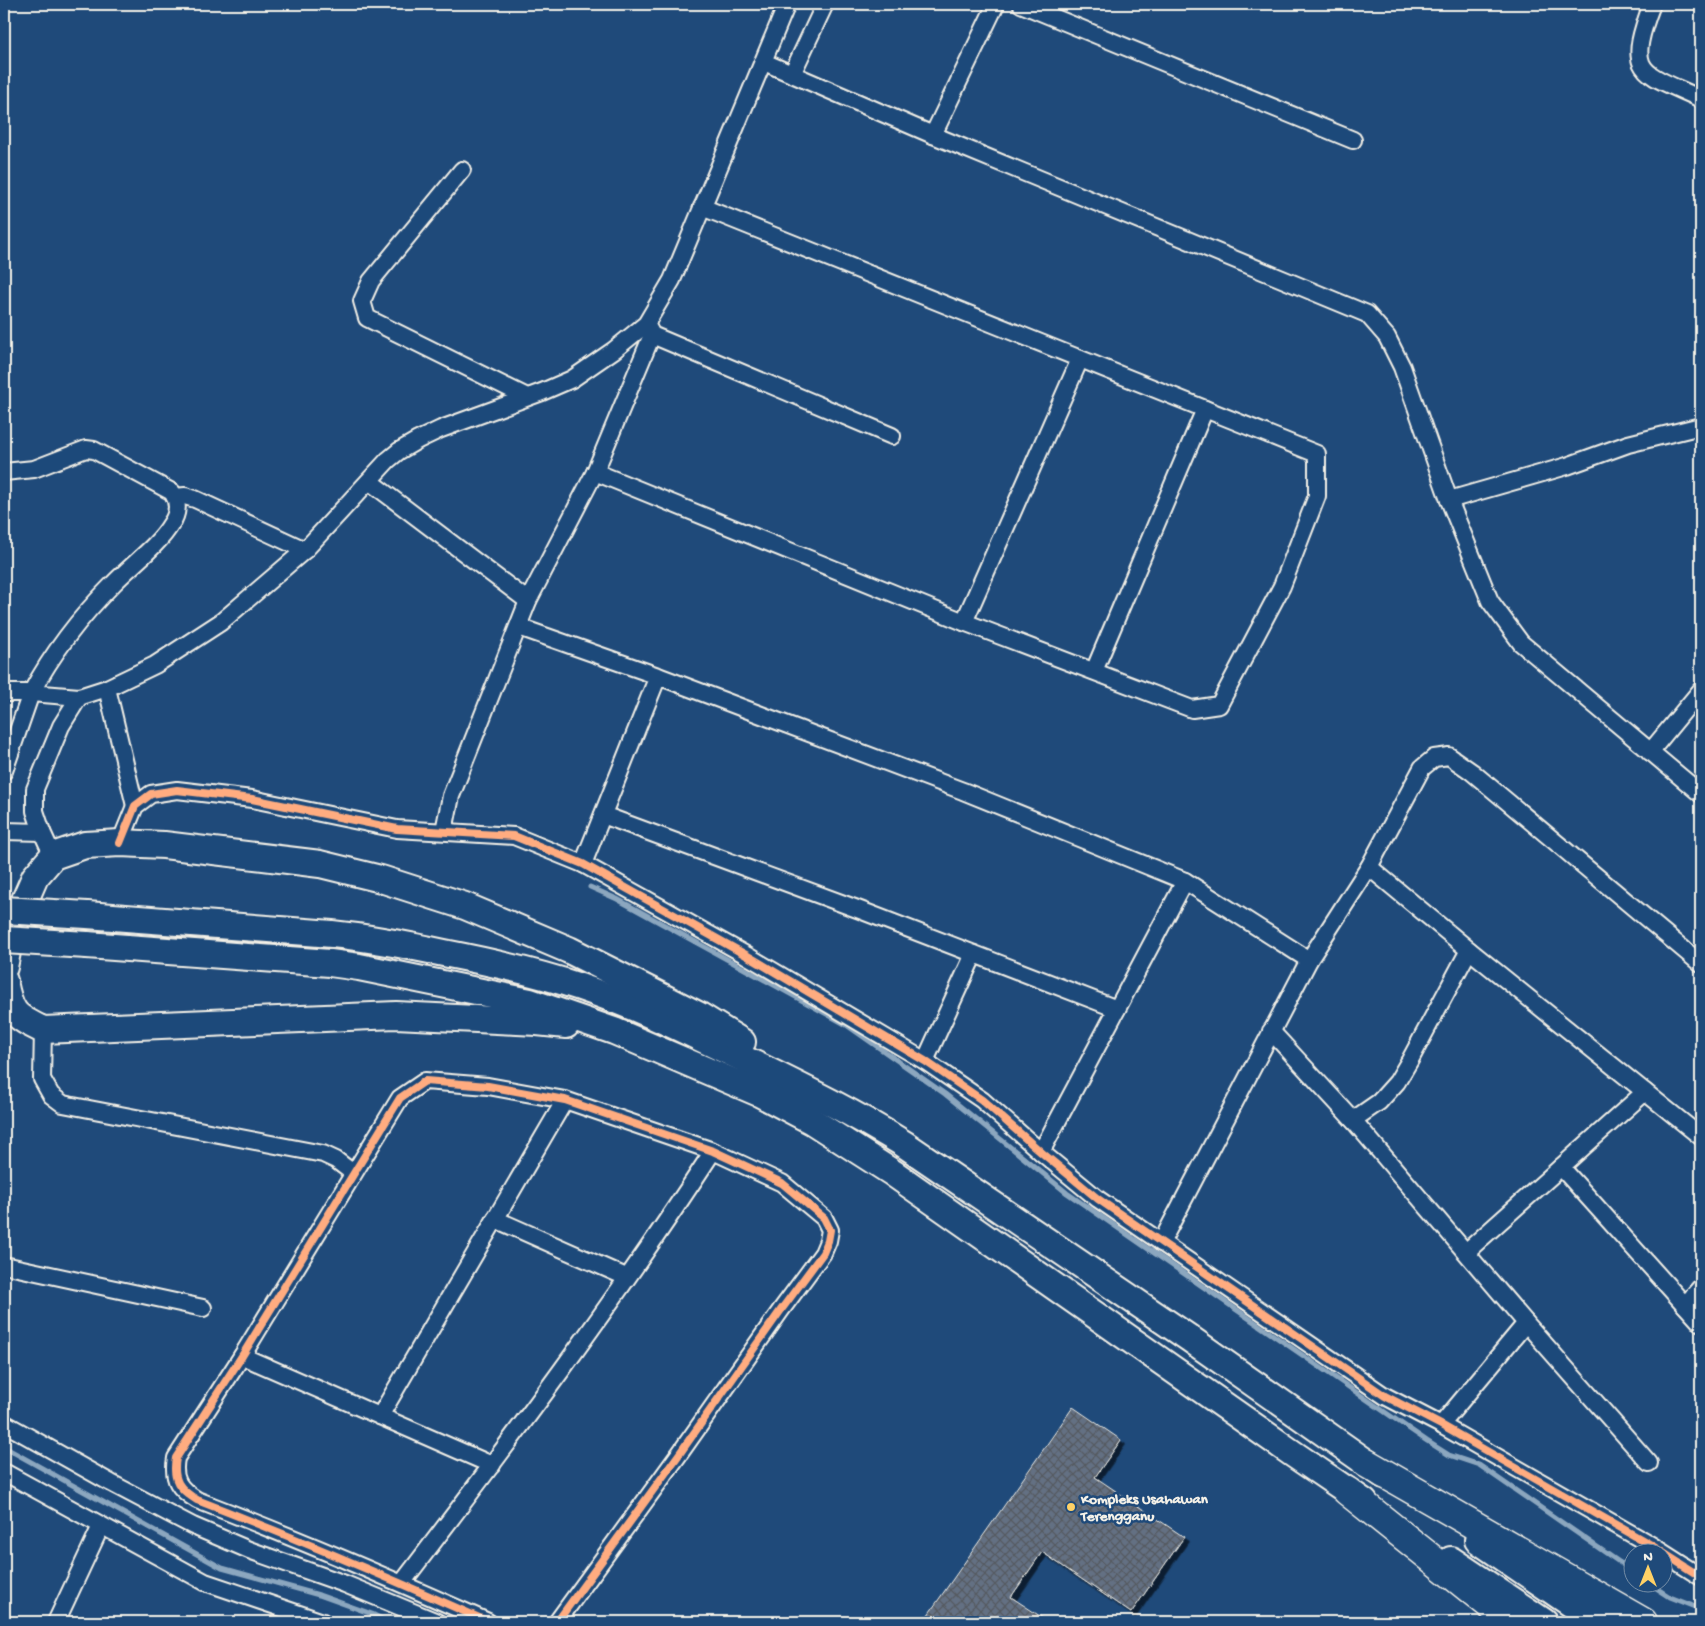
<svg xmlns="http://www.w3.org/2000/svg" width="1705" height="1626" viewBox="0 0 1705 1626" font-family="'Gochi Hand',sans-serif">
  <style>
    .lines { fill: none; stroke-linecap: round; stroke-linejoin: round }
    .stream { stroke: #8ca7bf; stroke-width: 5 }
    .building { fill: url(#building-cross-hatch); stroke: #f4f1e8; filter: url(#shadow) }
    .minor-casing { stroke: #f4f1e8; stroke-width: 20 }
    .primary-casing { stroke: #f4f1e8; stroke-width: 30 }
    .trunk-casing { stroke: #f4f1e8; stroke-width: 31 }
    .minor { stroke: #1f4a7a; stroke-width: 16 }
    .primary { stroke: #1f4a7a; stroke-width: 26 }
    .trunk { stroke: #1f4a7a; stroke-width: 28 }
    .primary-bridge-casing { stroke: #f4f1e8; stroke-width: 30; stroke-linecap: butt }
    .primary-bridge { stroke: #1f4a7a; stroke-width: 26 }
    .cycleway-casing { stroke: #1f4a7a; stroke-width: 11 }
    .cycleway { stroke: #ffac80; stroke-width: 8 }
    .poi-dot { fill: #ffd166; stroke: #1f4a7a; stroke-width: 2 }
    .labels { text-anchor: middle; stroke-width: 5; stroke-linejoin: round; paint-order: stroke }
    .poi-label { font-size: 15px; font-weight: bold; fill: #f4f1e8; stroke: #1f4a7a; text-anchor: start }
  </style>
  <defs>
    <pattern id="building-cross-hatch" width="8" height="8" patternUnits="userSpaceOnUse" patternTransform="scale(1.25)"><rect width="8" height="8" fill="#647083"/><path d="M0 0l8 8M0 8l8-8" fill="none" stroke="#555a61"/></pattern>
    <filter id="shadow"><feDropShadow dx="4.5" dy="4.5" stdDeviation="0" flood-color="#0009"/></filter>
  </defs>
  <rect width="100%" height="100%" fill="#1f4a7a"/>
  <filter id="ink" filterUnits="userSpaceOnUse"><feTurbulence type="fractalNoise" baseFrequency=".02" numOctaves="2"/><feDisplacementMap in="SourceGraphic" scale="10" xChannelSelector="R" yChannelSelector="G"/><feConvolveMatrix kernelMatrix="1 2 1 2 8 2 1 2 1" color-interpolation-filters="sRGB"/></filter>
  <g filter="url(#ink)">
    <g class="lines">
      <g class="stream">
        <path d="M 590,887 L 617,899 L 845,1024 L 945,1094 L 1067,1193 L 1427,1441 L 1449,1455 L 1479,1465 L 1632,1571"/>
        <path d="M 4,1447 L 222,1568 L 319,1595 L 372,1614 L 388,1622"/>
        <path d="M 1650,1584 L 1670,1597 L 1701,1609"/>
      </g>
    </g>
    <path class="building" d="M 1073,1407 L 1121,1440 L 1095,1477 L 1184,1537 L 1131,1613 L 1042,1552 L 1011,1597 L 1049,1622 L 923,1622 Z"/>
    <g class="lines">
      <g class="minor-casing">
        <g id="minor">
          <path d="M 1021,4 L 1353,140"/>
          <path d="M 1652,4 C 1625,75 1641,71 1701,99"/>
          <path d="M 764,62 L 933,135 L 1367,314 L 1387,337 L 1402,367 L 1449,500 L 1490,601 L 1521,643 L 1701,794"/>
          <path d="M 792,74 L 825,4"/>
          <path d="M 933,135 L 996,4"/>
          <path d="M 462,170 L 371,281 L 362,301 L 367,318 L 527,397"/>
          <path d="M 647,326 L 652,335 L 892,436"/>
          <path d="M 4,472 L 34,469 L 86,449 L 94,450 L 172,492 C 179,502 178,514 171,524 C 159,545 130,566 113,584 C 81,616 52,654 31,693 L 79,697 L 107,688 L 155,665 L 221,622 L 305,550 L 388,460 L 399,451 L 418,440 L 441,429 L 542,392 L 572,379 L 614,350 L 646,324 L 672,280 L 787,4"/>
          <path d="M 595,472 L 964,622 L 1192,709 L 1219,705 L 1282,586 L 1317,496 L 1317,454 L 702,207"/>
          <path d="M 369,481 L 528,601"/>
          <path d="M 175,497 L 185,496 L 195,499 L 305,550"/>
          <path d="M 1449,500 L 1567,466 L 1628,444 L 1701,426"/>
          <path d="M 964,622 L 1080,359"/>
          <path d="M 519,627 L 658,676 L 963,791 L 1185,881 L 1309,960"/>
          <path d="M 1094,671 L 1205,409"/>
          <path d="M 107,688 L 135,806"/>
          <path d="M 4,693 L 31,693 L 4,771"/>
          <path d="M 1650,752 L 1701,690"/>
          <path d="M 603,815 L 860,910 L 1117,1009"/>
          <path d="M 4,831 L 42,832"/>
          <path d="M 444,831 L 451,796 L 528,601 L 595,472 L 652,335"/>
          <path d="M 120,843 L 135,806 L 151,794 L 177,790 L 252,799 L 397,829 L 514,836 L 583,864 L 746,955 L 925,1061 L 982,1100 L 1041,1152 L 1098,1199 L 1385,1396 L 1441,1425 L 1651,1545 L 1701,1577"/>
          <path d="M 53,856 L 42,832 L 35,811 L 35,789 L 61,726 L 79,697"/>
          <path d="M 583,864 L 658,676"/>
          <path d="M 1369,867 L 1469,950 L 1701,1137"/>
          <path d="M 43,1030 L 42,1079 L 51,1095 L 63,1104 L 323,1154 L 336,1160 L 353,1173"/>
          <path d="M 1271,1031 L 1353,1120 L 1526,1323 L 1649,1463"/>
          <path d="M 925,1061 L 974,954"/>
          <path d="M 1353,1120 L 1379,1102 L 1397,1082 L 1410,1060 L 1469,950"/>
          <path d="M 1041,1152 L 1185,881"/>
          <path d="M 1561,1167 L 1701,1323"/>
          <path d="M 495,1219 L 626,1277"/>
          <path d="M 1161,1243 L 1309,960 L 1369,867 L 1422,768 L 1434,758 L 1449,756 L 1472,772 L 1701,964"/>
          <path d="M 1466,1252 L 1645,1092"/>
          <path d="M 4,1265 L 203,1308"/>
          <path d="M 1685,1305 L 1701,1287"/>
          <path d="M 242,1356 L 492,1465"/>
          <path d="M 380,1416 L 565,1100"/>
          <path d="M 4,1423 L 111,1483 L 193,1526 L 249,1550 L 345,1584 L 437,1622"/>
          <path d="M 1441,1425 L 1526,1323"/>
          <path d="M 4,1472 L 205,1582 L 323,1622"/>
          <path d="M 402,1583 C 510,1442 616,1300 713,1151"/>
          <path d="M 56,1622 L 101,1526"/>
          <path d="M 488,1622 C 392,1579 296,1538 197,1500 C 179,1489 172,1480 176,1458 L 242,1356 L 400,1098 L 425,1081 L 488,1086 L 565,1100 L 713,1151 L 782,1183 L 824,1218 L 830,1230 L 828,1241 L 823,1253 L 781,1310 L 680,1453 L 557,1622"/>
        </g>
      </g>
      <g class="primary-casing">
        <g id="primary">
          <path d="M 87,915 L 332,934 C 370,938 407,945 444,953 C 490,962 536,972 580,987 C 640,1007 697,1036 754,1064 C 805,1089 856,1114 904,1144 L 1189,1338 L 1384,1475"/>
          <path d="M 87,945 L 330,963 L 359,967 L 530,1002 L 614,1031 L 759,1093 L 812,1121 L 893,1173 L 1292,1453 L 1364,1502"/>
          <path d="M 4,967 L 11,932 L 35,877 L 53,856 L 85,845 L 120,843 L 164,845 L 320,864 L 381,879 L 465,906 L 569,950 L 700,1016 L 742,1042"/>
          <path d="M 4,981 C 10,1013 14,1016 43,1030 L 396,1015 L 537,1022 L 566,1025"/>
          <path d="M 1478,1540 L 1598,1622"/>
          <path d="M 1451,1560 L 1544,1622"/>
        </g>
      </g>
      <g class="trunk-casing">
        <g id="trunk">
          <path d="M 1366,1463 L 1643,1622"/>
          <path d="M 1347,1491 L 1511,1622"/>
        </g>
      </g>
      <use href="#minor" class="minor"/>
      <use href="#primary" class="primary"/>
      <use href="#trunk" class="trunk"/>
      <g class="primary-bridge-casing">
        <g id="primary-bridge">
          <path d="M 4,910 L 87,915"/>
          <path d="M 4,940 L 87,945"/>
        </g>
      </g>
      <use href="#primary-bridge" class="primary-bridge"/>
      <g class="cycleway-casing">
        <g id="cycleway">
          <path d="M 120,843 L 135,806 L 151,794 L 177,790 L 252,799 L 397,829 L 514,836 L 583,864 L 746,955 L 925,1061 L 982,1100 L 1041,1152 L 1098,1199 L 1385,1396 L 1441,1425 L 1651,1545 L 1701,1577"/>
          <path d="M 488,1622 C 392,1579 296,1538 197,1500 C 179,1489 172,1480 176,1458 L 242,1356 L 400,1098 L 425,1081 L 488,1086 L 565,1100 L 713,1151 L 782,1183 L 824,1218 L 830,1230 L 828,1241 L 823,1253 L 781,1310 L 680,1453 L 557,1622"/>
        </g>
      </g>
      <use href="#cycleway" class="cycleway"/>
    </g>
  </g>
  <circle class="poi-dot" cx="1071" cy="1507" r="5"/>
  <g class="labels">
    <g class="poi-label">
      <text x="1081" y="1503">Kompleks Usahawan<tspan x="1081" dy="17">Terengganu</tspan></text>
    </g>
  </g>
  <rect width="1705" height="1626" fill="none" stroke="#1f4a7a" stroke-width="20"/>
  <rect x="10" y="10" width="1685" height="1606" fill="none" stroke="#f4f1e8" stroke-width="2" filter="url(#ink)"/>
  <g transform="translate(1648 1568)"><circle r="24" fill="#1f4a7a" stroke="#748da6"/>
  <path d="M0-4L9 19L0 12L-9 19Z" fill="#ffd166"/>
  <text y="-8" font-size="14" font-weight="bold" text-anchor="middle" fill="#f4f1e8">N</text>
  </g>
</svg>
